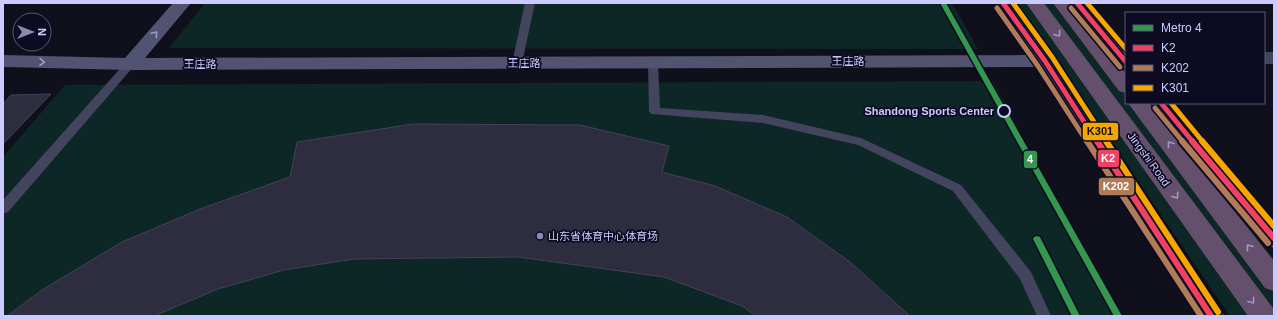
<svg xmlns="http://www.w3.org/2000/svg" width="1277" height="319" viewBox="0 0 1277 319" font-family="Arial,'Noto Sans SC',sans-serif">
  <style>
    .green { fill: #0d2726 }
    .building { fill: #2e2d3f; stroke: #42415b }
    .lines { fill: none; stroke-linecap: round; stroke-linejoin: round }
    .lane { fill: #43455e; fill-rule: evenodd }
    .street { fill: #43455e; fill-rule: evenodd }
    .secondary { fill: #515370; fill-rule: evenodd }
    .highway { fill: #644f6c; fill-rule: evenodd }
    .bus-1-far1-casing { stroke: #0c0b21; stroke-width: 8 }
    .bus-1-casing { stroke: #0c0b21; stroke-width: 10 }
    .bus-2-far1-casing { stroke: #0c0b21; stroke-width: 8 }
    .bus-2-casing { stroke: #0c0b21; stroke-width: 10 }
    .bus-3-far1-casing { stroke: #0c0b21; stroke-width: 8 }
    .bus-3-casing { stroke: #0c0b21; stroke-width: 10 }
    .bus-1-far1 { stroke: #f24062; stroke-width: 5 }
    .bus-1 { stroke: #f24062; stroke-width: 6 }
    .bus-2-far1 { stroke: #b07c57; stroke-width: 5 }
    .bus-2 { stroke: #b07c57; stroke-width: 6 }
    .bus-3-far1 { stroke: #f7a600; stroke-width: 5 }
    .bus-3 { stroke: #f7a600; stroke-width: 6 }
    .metro-1-casing { stroke: #0c0b21; stroke-width: 3 }
    .metro-1 { fill: #34974d; fill-rule: evenodd }
    .oneway { stroke: #9a9bc6 }
    .oneway2 { stroke: #a299c4 }
    .stop-dot { fill: #0c0b21; stroke: #cbcbff; stroke-width: 2 }
    .poi-dot { fill: #8a8ab0; stroke: #0c0b21; stroke-width: 1.5 }
    .labels { text-anchor: middle; stroke-width: 3.5; stroke-linejoin: round; paint-order: stroke }
    .street-label { font-size: 11px; fill: #cbcbff; stroke: #0c0b21 }
    .stop-label { font-size: 11px; font-weight: bold; fill: #cbcbff; stroke: #0c0b21; text-anchor: end }
    .poi-label { font-size: 11px; fill: #cbcbff; stroke: #0c0b21; text-anchor: start }
    .line-badge { stroke: #0c0b21; stroke-width: 1.5 }
    .badge-label { font-size: 11px; text-anchor: middle; font-weight: bold; fill: #fff }
    .pale-badge-label { font-size: 11px; text-anchor: middle; font-weight: bold; fill: #111 }
  </style>
  <rect width="100%" height="100%" fill="#10101c"/>
  <g class="green">
    <path d="M 205,3 L 952,3 L 978,49 L 169,48 Z"/>
    <path d="M 1016,3 L 1055,3 L 1080,16 L 1126,73 L 1126,103 L 1150,103 L 1274,259 L 1274,316 L 1230,316 Z"/>
    <path d="M 993,81 L 1119,316 L 3,316 L 3,157 L 65,85 Z"/>
  </g>
  <g class="building">
    <path d="M 51,94 L 3,144 L 3,104 L 11,95 Z"/>
    <path d="M 413,124 L 580,125 L 669,146 L 662,172 L 715,186 L 787,217 L 850,262 L 910,316 L 756,316 L 742,306 L 664,277 L 518,257 L 354,259 L 284,270 L 218,289 L 154,316 L 7,316 L 42,290 L 122,242 L 200,209 L 290,177 L 297,142 Z"/>
  </g>
  <g class="lines">
    <g class="lane">
      <path d="M 525,3 L 535,3 L 522,63 L 517,66 L 512,63 Z"/>
      <path d="M 653,59 L 658,62 L 660,108 L 763,115 L 861,138 L 961,185 L 1031,272 L 1051,316 L 1037,316 L 1020,279 L 953,191 L 858,145 L 763,123 L 651,114 L 649,111 L 648,62 Z"/>
      <path d="M 130,61 L 135,64 L 134,66 L 8,212 L 3,214 L 3,200 L 126,62 Z"/>
    </g>
    <rect class="street" x="1264" y="52" width="10" height="12"/>
    <g class="secondary">
      <path d="M 173,3 L 191,3 L 145,58 L 1031,55 L 994,3 L 1012,3 L 1052,57 L 1221,308 L 1224,316 L 1196,316 L 1039,67 L 130,70 L 3,67 L 3,55 L 125,58 Z"/>
      <path d="M 1068,3 L 1086,3 L 1126,50 L 1126,68 L 1119,66 Z"/>
      <path d="M 1151,103 L 1172,103 L 1274,221 L 1274,248 L 1265,245 Z"/>
    </g>
    <g class="highway">
      <path d="M 1026,3 L 1044,3 L 1273,308 L 1274,316 L 1248,316 Z"/>
      <path d="M 1053,3 L 1071,3 L 1126,74 L 1126,93 L 1119,91 Z"/>
      <path d="M 1128,103 L 1149,103 L 1274,261 L 1274,291 L 1265,288 Z"/>
    </g>
    <g class="bus-1-far1-casing">
      <g id="bus-1-far1">
        <path d="M 1003,3 L 1045,61 L 1097,142"/>
        <path d="M 1077,3 L 1126,62"/>
        <path d="M 1161,103 L 1193,142"/>
      </g>
    </g>
    <g class="bus-1-casing">
      <g id="bus-1">
        <path d="M 1097,141 L 1211,316"/>
        <path d="M 1192,141 L 1274,238"/>
      </g>
    </g>
    <g class="bus-2-far1-casing">
      <g id="bus-2-far1">
        <path d="M 997,8 L 1038,66 L 1087,142"/>
        <path d="M 1071,8 L 1120,67"/>
        <path d="M 1155,108 L 1183,142"/>
      </g>
    </g>
    <g class="bus-2-casing">
      <g id="bus-2">
        <path d="M 1087,141 L 1201,316"/>
        <path d="M 1182,141 L 1268,243"/>
      </g>
    </g>
    <g class="bus-3-far1-casing">
      <g id="bus-3-far1">
        <path d="M 1013,3 L 1052,57 L 1107,142"/>
        <path d="M 1087,3 L 1126,49"/>
        <path d="M 1171,103 L 1203,142"/>
      </g>
    </g>
    <g class="bus-3-casing">
      <g id="bus-3">
        <path d="M 1106,141 L 1218,312"/>
        <path d="M 1202,141 L 1274,226"/>
      </g>
    </g>
    <use href="#bus-1-far1" class="bus-1-far1"/>
    <use href="#bus-1" class="bus-1"/>
    <use href="#bus-2-far1" class="bus-2-far1"/>
    <use href="#bus-2" class="bus-2"/>
    <use href="#bus-3-far1" class="bus-3-far1"/>
    <use href="#bus-3" class="bus-3"/>
    <g class="metro-1-casing">
      <g id="metro-1">
        <path d="M 940,3 L 946,3 L 1122,316 L 1114,316 Z"/>
        <path d="M 1037,236 L 1040,237 L 1080,316 L 1072,316 L 1033,239 L 1034,237 Z"/>
      </g>
    </g>
    <use href="#metro-1" class="metro-1"/>
  </g>
  <defs><path id="oneway-chevron" d="M-2-3.5L2.5 0L-2 3.5" fill="none" stroke-width="1.6" stroke-linecap="round" stroke-linejoin="round"/></defs>
  <g class="oneway">
    <use href="#oneway-chevron" transform="translate(155 34) rotate(-50)"/>
    <use href="#oneway-chevron" transform="translate(42 62) rotate(1)"/>
  </g>
  <g class="oneway2">
    <use href="#oneway-chevron" transform="translate(1058 34) rotate(54)"/>
    <use href="#oneway-chevron" transform="translate(1170 144) rotate(-127)"/>
    <use href="#oneway-chevron" transform="translate(1176 196) rotate(54)"/>
    <use href="#oneway-chevron" transform="translate(1249 247) rotate(-127)"/>
    <use href="#oneway-chevron" transform="translate(1252 301) rotate(54)"/>
  </g>
  <circle class="stop-dot" cx="1004" cy="111" r="6"/>
  <circle class="poi-dot" cx="540" cy="236" r="4"/>
  <g class="labels">
    <g class="street-label">
      <text x="848" y="65">王庄路</text>
      <text x="524" y="67">王庄路</text>
      <text x="200" y="68">王庄路</text>
      <text transform="translate(1149 159) rotate(54)" y="4">Jingshi Road</text>
    </g>
    <g class="stop-label">
      <text x="994" y="115">Shandong Sports Center</text>
    </g>
    <g class="poi-label">
      <text x="548" y="240">山东省体育中心体育场</text>
    </g>
  </g>
  <g class="line-badge">
    <rect x="1082" y="122" width="37" height="19" rx="4" fill="#f7a600"/>
    <rect x="1097" y="149" width="23" height="19" rx="4" fill="#f24062"/>
    <rect x="1023" y="150" width="15" height="19" rx="4" fill="#34974d"/>
    <rect x="1098" y="177" width="37" height="19" rx="4" fill="#b07c57"/>
  </g>
  <g class="badge-label">
    <text x="1108" y="162">K2</text>
    <text x="1030" y="163">4</text>
    <text x="1116" y="190">K202</text>
  </g>
  <g class="pale-badge-label">
    <text x="1100" y="135">K301</text>
  </g>
  <rect width="1277" height="319" fill="none" stroke="#cbcbff" stroke-width="8"/>
  <rect x="1125" y="12" width="140" height="92" fill="#0c0b21" stroke="#58587a"/>
  <rect x="1133" y="25" width="20" height="6" fill="#34974d" stroke="#58587a"/>
  <text x="1161" y="32" font-size="12" fill="#cbcbff">Metro 4</text>
  <rect x="1133" y="45" width="20" height="6" fill="#f24062" stroke="#58587a"/>
  <text x="1161" y="52" font-size="12" fill="#cbcbff">K2</text>
  <rect x="1133" y="65" width="20" height="6" fill="#b07c57" stroke="#58587a"/>
  <text x="1161" y="72" font-size="12" fill="#cbcbff">K202</text>
  <rect x="1133" y="85" width="20" height="6" fill="#f7a600" stroke="#58587a"/>
  <text x="1161" y="92" font-size="12" fill="#cbcbff">K301</text>
  <g transform="translate(32 32) rotate(90)"><circle r="19" fill="#0c0b21" stroke="#58587a"/>
  <path d="M0-3L7 15L0 10L-7 15Z" fill="#8a8ab0"/>
  <text y="-6" font-size="11" font-weight="bold" text-anchor="middle" fill="#cbcbff">N</text>
  </g>
</svg>
